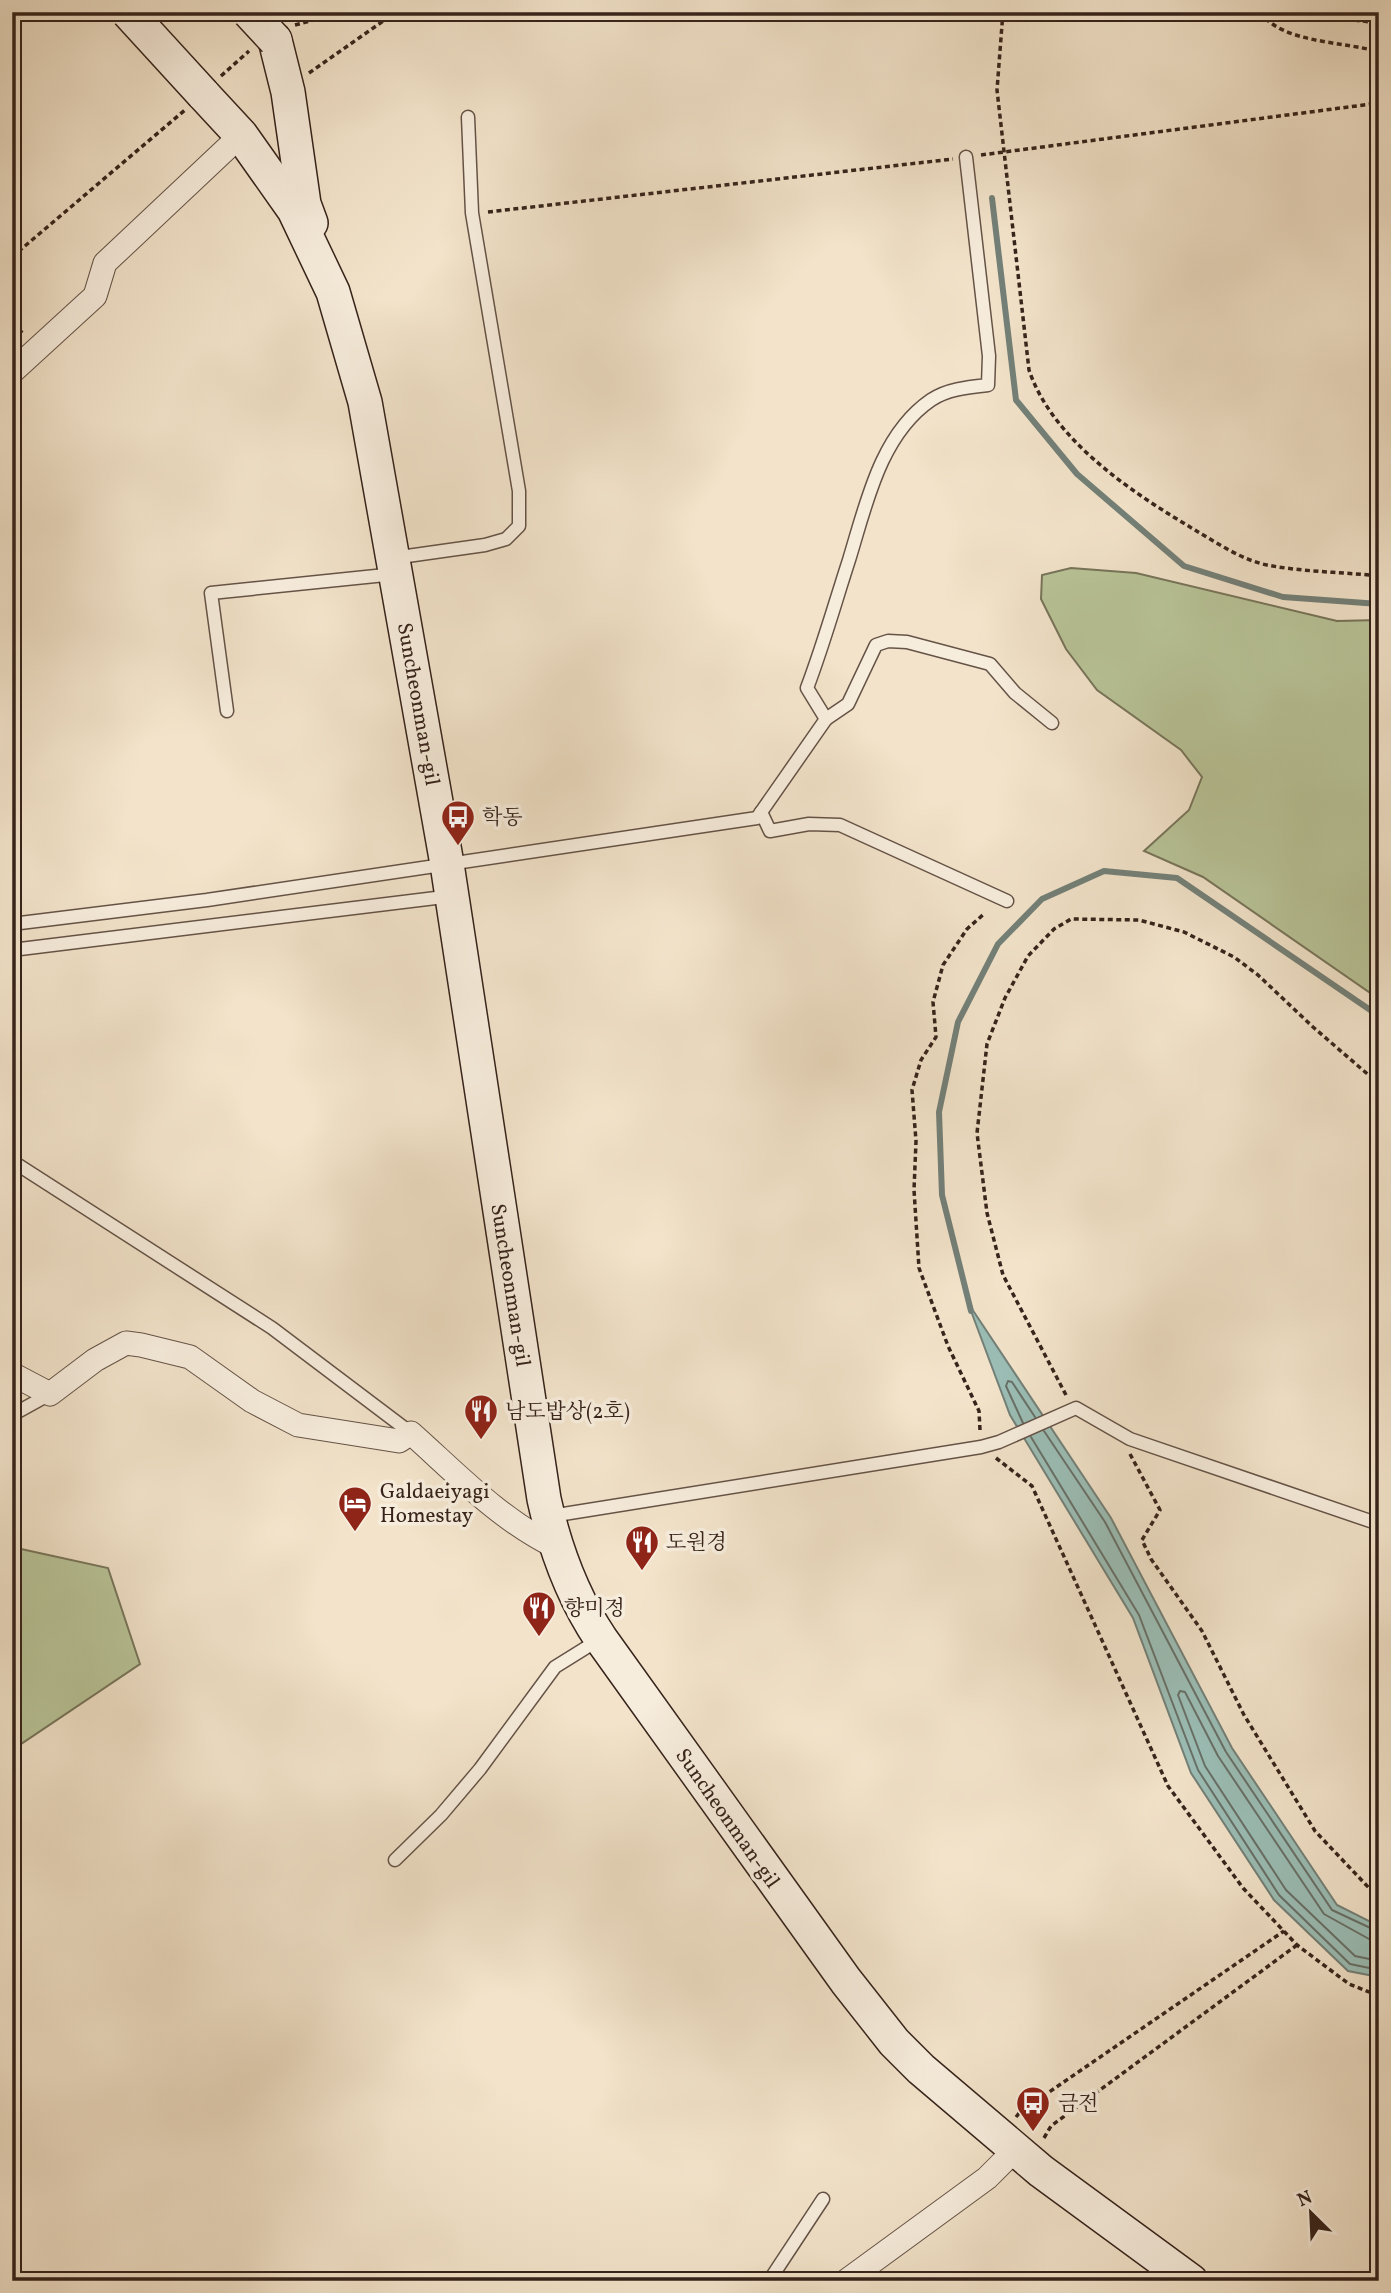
<svg xmlns="http://www.w3.org/2000/svg" width="1391" height="2293" viewBox="0 0 1391 2293" font-family="Vollkorn,'Noto Serif KR',serif">
  <style>
    .green { fill: #b8c498; stroke: #77745a; stroke-width: 2 }
    .water { fill: #9bbeb6; stroke: #738078; stroke-width: 2 }
    .lines { fill: none; stroke-linecap: round; stroke-linejoin: round }
    .shore { stroke: #687068; stroke-width: 2 }
    .stream { stroke: #738078; stroke-width: 6 }
    .lane-casing { stroke: #655347; stroke-width: 15 }
    .street-casing { stroke: #655347; stroke-width: 25 }
    .secondary-casing { stroke: #36231b; stroke-width: 36 }
    .path { stroke: #36231b; stroke-width: 3.5; stroke-dasharray: 5 3.5; stroke-linecap: butt }
    .lane { stroke: #f7eddd; stroke-width: 12 }
    .street { stroke: #f7eddd; stroke-width: 23 }
    .secondary { stroke: #f7eddd; stroke-width: 33 }
    .secondary-bridge-casing { stroke: #36231b; stroke-width: 36; stroke-linecap: butt }
    .secondary-bridge { stroke: #f7eddd; stroke-width: 33 }
    .labels { text-anchor: middle; stroke-width: 7; stroke-linejoin: round; paint-order: stroke }
    .street-label { font-size: 21px; fill: #36231b; stroke: #f7eddd }
    .poi-label { font-size: 21px; fill: #36231b; stroke: #f7eddd; text-anchor: start }
  </style>
  <rect width="100%" height="100%" fill="#f2e3ca"/>
  <filter id="stains"><feTurbulence type="fractalNoise" baseFrequency=".00286" numOctaves="4"/><feColorMatrix values="0 0 0 0 .2 0 0 0 0 .09 0 0 0 0 .02 0 0 0 .5 -.17"/></filter>
  <radialGradient id="worn" r=".72"><stop offset=".6" stop-color="#630" stop-opacity="0"/><stop offset="1" stop-color="#630" stop-opacity=".3"/></radialGradient>
  <g class="green">
    <path d="M 1071,568 L 1136,573 L 1337,621 L 1379,620 L 1379,999 L 1203,877 L 1144,851 L 1189,810 L 1202,777 L 1181,750 L 1097,690 L 1066,649 L 1041,599 L 1042,575 Z"/>
    <path d="M 12,1547 L 108,1568 L 140,1664 L 12,1750 Z"/>
  </g>
  <path class="water" d="M 968,1303 L 1111,1518 L 1232,1748 L 1337,1905 L 1379,1926 L 1379,1977 L 1348,1971 L 1274,1900 L 1191,1773 L 1133,1618 L 1010,1415 Z"/>
  <g class="lines">
    <g class="shore">
      <path d="M 1023,1423 L 1006,1386 L 1008,1381 L 1012,1382 L 1035,1417"/>
      <path d="M 1044,1431 L 1105,1522 L 1226,1752 L 1332,1910 L 1379,1932"/>
      <path d="M 1031,1437 L 1139,1615 L 1198,1770 L 1279,1895 L 1350,1964 L 1379,1970"/>
      <path d="M 1379,1940 L 1369,1939 L 1324,1914 L 1218,1756 L 1185,1692 L 1180,1691 L 1178,1695 L 1205,1766 L 1286,1890 L 1355,1956 L 1379,1961"/>
    </g>
    <g class="stream">
      <path d="M 992,198 L 1016,400 L 1077,474 L 1184,566 L 1283,597 L 1379,604"/>
      <path d="M 971,1311 L 942,1195 L 939,1112 L 958,1022 L 998,944 L 1042,899 L 1104,871 L 1177,878 L 1379,1016"/>
    </g>
    <g class="lane-casing">
      <g id="lane">
        <path d="M 393,558 L 485,545 L 506,539 L 519,526 L 519,491 L 472,213 L 468,117"/>
        <path d="M 227,711 L 211,593 L 395,574"/>
        <path d="M 826,719 L 848,704 L 876,645 L 888,641 L 907,642 L 990,664 L 1015,693 L 1052,723"/>
        <path d="M 761,812 L 770,831 L 809,824 L 840,825 L 1007,901"/>
        <path d="M 12,924 L 207,900 L 757,818 L 826,719 L 807,688 C 823,646 835,603 849,560 C 866,505 880,435 931,400 C 947,389 969,387 988,385 L 989,356 L 966,157"/>
        <path d="M 12,950 L 452,896"/>
        <path d="M 12,1161 L 272,1328 L 411,1433"/>
        <path d="M 12,1415 L 50,1394"/>
        <path d="M 551,1516 L 981,1447 L 999,1442 L 1076,1408 L 1130,1439 L 1379,1524"/>
        <path d="M 395,1860 L 441,1815 L 480,1769 L 555,1667 L 600,1639"/>
        <path d="M 769,2281 L 823,2199"/>
      </g>
    </g>
    <g class="street-casing">
      <g id="street">
        <path d="M 12,372 L 95,296 L 105,263 L 241,135"/>
        <path d="M 12,1374 L 50,1394 L 95,1360 L 126,1343 L 141,1345 L 190,1357 L 252,1401 L 298,1425 L 399,1441 L 411,1433 C 457,1474 500,1520 556,1547"/>
        <path d="M 846,2281 L 987,2178 L 1016,2149"/>
      </g>
    </g>
    <g class="secondary-casing">
      <g id="secondary">
        <path d="M 275,40 L 288,92 L 304,204 L 311,223"/>
        <path d="M 203,94 L 241,135 L 294,210 L 333,292 L 365,402 L 447,864 L 544,1499 C 555,1549 572,1596 601,1639 L 846,1981 L 894,2042 L 921,2069 L 1041,2171 L 1191,2281"/>
      </g>
    </g>
    <g class="path">
      <path d="M 1003,12 L 997,90 L 1029,370 C 1053,441 1133,493 1195,530 C 1217,543 1242,560 1267,565 C 1303,572 1342,572 1379,576"/>
      <path d="M 1260,12 C 1283,44 1344,41 1379,52"/>
      <path d="M 1287,12 L 1379,23"/>
      <path d="M 295,25 L 344,12"/>
      <path d="M 309,73 L 396,12"/>
      <path d="M 221,76 L 249,51"/>
      <path d="M 981,155 L 1379,103"/>
      <path d="M 488,212 L 953,159"/>
      <path d="M 12,257 L 185,110"/>
      <path d="M 12,339 L 24,329"/>
      <path d="M 1066,1395 L 1003,1275 L 987,1213 L 977,1133 L 987,1044 L 1005,998 L 1028,956 L 1054,929 L 1071,919 L 1139,920 L 1184,932 L 1234,957 L 1258,975 L 1313,1027 L 1379,1084"/>
      <path d="M 980,1430 L 979,1411 L 948,1346 L 919,1268 L 914,1190 L 916,1141 L 912,1090 L 921,1060 L 936,1037 L 933,1002 L 943,965 L 967,929 L 985,913"/>
      <path d="M 1130,1454 L 1160,1510 L 1142,1540 L 1151,1559 L 1202,1631 L 1244,1715 L 1315,1831 L 1370,1889 L 1379,1891"/>
      <path d="M 996,1458 L 1032,1486 L 1168,1786 L 1243,1888 L 1297,1945 L 1349,1984 L 1379,1996"/>
      <path d="M 1016,2117 L 1020,2112 L 1284,1931"/>
      <path d="M 1044,2138 L 1051,2126 L 1297,1945"/>
    </g>
    <use href="#lane" class="lane"/>
    <use href="#street" class="street"/>
    <use href="#secondary" class="secondary"/>
    <g class="secondary-bridge-casing">
      <g id="secondary-bridge">
        <path d="M 128,12 L 203,94"/>
        <path d="M 249,12 L 275,40"/>
      </g>
    </g>
    <use href="#secondary-bridge" class="secondary-bridge"/>
  </g>
  <defs>
    <g id="bus-pin" transform="scale(1.75)"><path d="M0 17L-7.5 6A9.5 9.5 0 1 1 7.5 6Z" fill="#8f2418" stroke="#f7eddd"/><path d="M-5-6H5V4H4V6H2V4H-2V6H-4V4H-5ZM-3.5-4V0h7V-4ZM-3.5 1.2v1.5H-2V1.2ZM2 1.2v1.5H3.5V1.2Z" fill="#fff"/></g>
    <g id="restaurant-pin" transform="scale(1.75)"><path d="M0 17L-7.5 6A9.5 9.5 0 1 1 7.5 6Z" fill="#8f2418" stroke="#f7eddd"/><path d="M-5-6h1v4h1v-4h1v4h1v-4h1v5L-1.5 .5V6h-2V.5L-5-1ZM5-6V6H3V1.5H1.5Q1.5-4 5-6Z" fill="#fff"/></g>
    <g id="hotel-pin" transform="scale(1.75)"><path d="M0 17L-7.5 6A9.5 9.5 0 1 1 7.5 6Z" fill="#8f2418" stroke="#f7eddd"/><path d="M-6-4.5h1.5V1H6V5H4.5V3h-9V5H-6ZM-4 0a1.8 1.8 0 1 1 3.6 0ZM.5 0V-2.5h3Q6-2.5 6 0Z" fill="#fff"/></g>
  </defs>
  <g fill-rule="evenodd">
    <use href="#bus-pin" x="458" y="817"/>
    <use href="#restaurant-pin" x="481" y="1411"/>
    <use href="#hotel-pin" x="355" y="1503"/>
    <use href="#restaurant-pin" x="642" y="1542"/>
    <use href="#restaurant-pin" x="539" y="1608"/>
    <use href="#bus-pin" x="1033" y="2103"/>
  </g>
  <g class="labels">
    <g class="street-label">
      <text transform="translate(419 704) rotate(80)" y="7">Suncheonman-gil</text>
      <text transform="translate(511 1285) rotate(81)" y="7">Suncheonman-gil</text>
      <text transform="translate(728 1818) rotate(55)" y="7">Suncheonman-gil</text>
    </g>
    <g class="poi-label">
      <text x="482" y="824">학동</text>
      <text x="505" y="1418">남도밥상(2호)</text>
      <text x="380" y="1498">Galdaeiyagi<tspan x="380" dy="24">Homestay</tspan></text>
      <text x="666" y="1549">도원경</text>
      <text x="564" y="1615">향미정</text>
      <text x="1058" y="2110">금전</text>
    </g>
  </g>
  <rect width="1391" height="2293" fill="none" stroke="#f2e3ca" stroke-width="42"/>
  <rect x="14" y="14" width="1363" height="2265" fill="none" stroke="#36231b" stroke-width="3.5"/>
  <rect x="21" y="21" width="1349" height="2251" fill="none" stroke="#36231b" stroke-width="2"/>
  <g transform="translate(1311 2213) rotate(336)" stroke="#f7eddd" stroke-width="5" paint-order="stroke">
  <path d="M0-5L12 26L0 18L-12 26Z" fill="#36231b"/>
  <text y="-10" font-size="19" font-weight="bold" text-anchor="middle" fill="#36231b">N</text>
  </g>
  <rect width="100%" height="100%" filter="url(#stains)"/>
  <rect width="100%" height="100%" fill="url(#worn)"/>
</svg>
